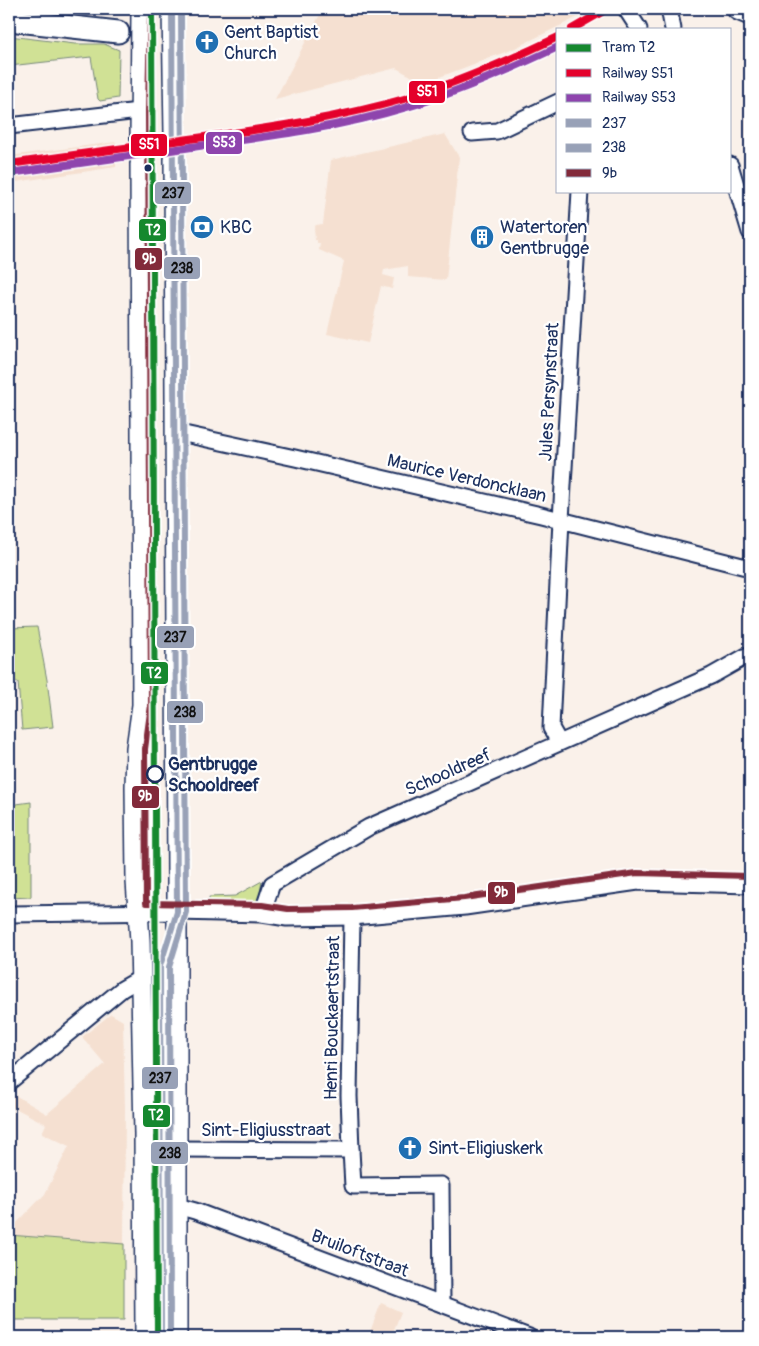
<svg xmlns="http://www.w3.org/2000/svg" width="759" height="1346" viewBox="0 0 759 1346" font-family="Pangolin,sans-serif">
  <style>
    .built { fill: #f5e0d1 }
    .green { fill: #d0e195; stroke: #76887a }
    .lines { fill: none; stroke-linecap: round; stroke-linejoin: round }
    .major-tunnel { stroke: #cdcace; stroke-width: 19; stroke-dasharray: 19 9; stroke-linecap: butt }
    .minor-casing { stroke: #1b2f5e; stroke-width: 19 }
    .major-casing { stroke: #1b2f5e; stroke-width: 22 }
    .highway-casing { stroke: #1b2f5e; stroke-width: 25 }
    .minor { stroke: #fff; stroke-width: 15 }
    .major { stroke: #fff; stroke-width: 19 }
    .highway { stroke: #fff; stroke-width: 21 }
    .bus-1-casing { stroke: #fff; stroke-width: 10 }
    .bus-2-casing { stroke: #fff; stroke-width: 10 }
    .bus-3-casing { stroke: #fff; stroke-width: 10 }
    .bus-1 { stroke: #98a1b7; stroke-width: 6 }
    .bus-2 { stroke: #98a1b7; stroke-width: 6 }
    .bus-3 { stroke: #822a3a; stroke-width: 6 }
    .rail-1-casing { stroke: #fff; stroke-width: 11 }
    .rail-2-casing { stroke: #fff; stroke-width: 11 }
    .rail-1 { stroke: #e4002b; stroke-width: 8 }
    .rail-2 { stroke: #8e44ad; stroke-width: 8 }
    .tram-1-casing { stroke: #fff; stroke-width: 10 }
    .tram-1 { stroke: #15882e; stroke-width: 6 }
    .bus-dot { fill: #1b2f5e; stroke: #fff; stroke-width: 2 }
    .stop-dot { fill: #fff; stroke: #1b2f5e; stroke-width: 2.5 }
    .labels { text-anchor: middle; stroke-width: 4.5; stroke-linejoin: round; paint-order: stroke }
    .poi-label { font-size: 18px; fill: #1b2f5e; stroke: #fff; text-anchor: start }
    .street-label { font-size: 18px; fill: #1b2f5e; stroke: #fff }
    .stop-label { font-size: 18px; font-weight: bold; fill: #1b2f5e; stroke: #fff; text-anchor: start }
    .line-badge { stroke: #fff; stroke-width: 2 }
    .badge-label { font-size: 14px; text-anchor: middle; font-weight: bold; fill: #fff }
    .pale-badge-label { font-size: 14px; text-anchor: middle; font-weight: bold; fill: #111 }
  </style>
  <rect width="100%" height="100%" fill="#faf1ea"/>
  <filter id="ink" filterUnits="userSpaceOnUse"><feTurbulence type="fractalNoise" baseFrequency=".02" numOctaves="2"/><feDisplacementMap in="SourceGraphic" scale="10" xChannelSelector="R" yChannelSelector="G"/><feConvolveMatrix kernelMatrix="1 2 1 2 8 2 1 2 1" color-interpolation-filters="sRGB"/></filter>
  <g filter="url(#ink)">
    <g class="built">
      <path d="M 323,9 L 594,9 L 513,49 L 424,83 L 396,68 L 275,99 Z"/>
      <path d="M 445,134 L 459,157 L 446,280 L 408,277 L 408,266 L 384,270 L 383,275 L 394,278 L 392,289 L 381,286 L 368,343 L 327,334 L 344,261 L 319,250 L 320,243 L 317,243 L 317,240 L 315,240 L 314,228 L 316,225 L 323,224 L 331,160 Z"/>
      <path d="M 116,142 L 116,167 L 9,183 L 9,156 Z"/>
      <path d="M 111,1014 L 123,1021 L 125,1110 L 124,1244 L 9,1235 L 9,1231 L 45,1194 L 69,1146 L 42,1133 L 46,1124 L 9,1105 L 9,1099 L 13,1094 L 47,1114 L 105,1064 L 82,1037 Z"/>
      <path d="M 381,1303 L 401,1312 L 391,1337 L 368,1337 Z"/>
    </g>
    <g class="green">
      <path d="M 9,36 L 75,44 L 104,44 L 119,50 L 118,98 L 100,101 L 98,99 L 91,57 L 9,66 Z"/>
      <path d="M 37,627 L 47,680 L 53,727 L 22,730 L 18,682 L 9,682 L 9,628 Z"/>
      <path d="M 31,802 L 31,897 L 9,898 L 9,805 Z"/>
      <path d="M 262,881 L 259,899 L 252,903 L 209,901 L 209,897 L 235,896 Z"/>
      <path d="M 9,1235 L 124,1244 L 124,1320 L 9,1320 Z"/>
    </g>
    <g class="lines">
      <g class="major-tunnel">
        <path d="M 174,134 L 174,159"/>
        <path d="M 140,138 L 140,164"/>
      </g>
      <g class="minor-casing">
        <g id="minor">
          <path d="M 626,9 L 639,29"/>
          <path d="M 669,9 L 673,29"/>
          <path d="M 9,126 L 139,111"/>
          <path d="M 472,133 L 497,131 L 558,102"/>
          <path d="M 730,165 L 750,232"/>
          <path d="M 175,432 L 295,458 L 541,515 L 750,568"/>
          <path d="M 559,742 L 551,728 L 561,520 L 580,191"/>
          <path d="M 9,914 L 177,912 L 262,914 L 287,918 L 352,917 L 465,907 L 638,882 L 750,885"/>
          <path d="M 262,914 L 272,884 L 369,827 L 711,676 L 750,654"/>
          <path d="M 9,1082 L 122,989 L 141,978"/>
          <path d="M 177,1149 L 351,1150 L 353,1186 L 441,1185 L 442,1304"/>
          <path d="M 351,1150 L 349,1096 L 352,917"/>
          <path d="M 177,1206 L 195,1211 L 529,1337"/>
        </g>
      </g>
      <g class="major-casing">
        <g id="major">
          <path d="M 172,9 L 174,134"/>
          <path d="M 140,138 L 141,9"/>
          <path d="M 174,159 L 177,881 L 177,1337"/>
          <path d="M 140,164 L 142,705 L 136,748 L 135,787 L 136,881 L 140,941 L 144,1134 L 145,1337"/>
        </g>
      </g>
      <g class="highway-casing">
        <g id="highway">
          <path d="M 738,9 L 750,14"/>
          <path d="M 9,20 L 118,32"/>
        </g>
      </g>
      <use href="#minor" class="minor"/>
      <use href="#major" class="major"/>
      <use href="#highway" class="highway"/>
      <g class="bus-1-casing">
        <path id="bus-1" d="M 161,1337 L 160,966 L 177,912 L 172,9"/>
      </g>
      <g class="bus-2-casing">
        <path id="bus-2" d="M 170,1337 L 169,967 L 186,912 L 181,9"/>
      </g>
      <g class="bus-3-casing">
        <path id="bus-3" d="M 150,9 L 148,111 L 151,705 L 145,749 L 146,903 L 262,905 L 288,909 L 352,908 L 464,898 L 637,873 L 750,876"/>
      </g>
      <use href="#bus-1" class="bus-1"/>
      <use href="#bus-2" class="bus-2"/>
      <use href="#bus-3" class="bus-3"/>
      <g class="rail-1-casing">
        <g id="rail-1">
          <path d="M 572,29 L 607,9"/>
          <path d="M 9,164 C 74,155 139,146 204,137 C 271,128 338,118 404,99 C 457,83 508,61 558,37"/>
        </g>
      </g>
      <g class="rail-2-casing">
        <path id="rail-2" d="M 10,173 C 75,164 140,154 206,145 C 273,136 341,127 407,107 C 459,92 509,70 558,47"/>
      </g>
      <use href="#rail-1" class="rail-1"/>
      <use href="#rail-2" class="rail-2"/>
      <g class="tram-1-casing">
        <path id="tram-1" d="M 152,9 L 157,1337"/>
      </g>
      <use href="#tram-1" class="tram-1"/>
    </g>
  </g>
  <defs>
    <g id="church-disc" transform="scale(1.25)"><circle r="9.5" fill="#1f6fb2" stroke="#fff"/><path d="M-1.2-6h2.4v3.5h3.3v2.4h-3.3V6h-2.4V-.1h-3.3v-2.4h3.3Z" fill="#fff"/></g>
    <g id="bank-disc" transform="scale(1.25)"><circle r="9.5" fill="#1f6fb2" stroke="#fff"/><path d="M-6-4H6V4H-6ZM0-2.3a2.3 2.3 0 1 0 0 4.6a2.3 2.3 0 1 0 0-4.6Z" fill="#fff"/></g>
    <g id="building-disc" transform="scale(1.25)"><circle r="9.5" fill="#1f6fb2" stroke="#fff"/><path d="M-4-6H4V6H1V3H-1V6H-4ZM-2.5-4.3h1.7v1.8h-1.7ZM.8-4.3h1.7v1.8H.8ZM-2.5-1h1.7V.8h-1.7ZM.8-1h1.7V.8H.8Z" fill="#fff"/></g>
  </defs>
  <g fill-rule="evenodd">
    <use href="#church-disc" x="207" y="42"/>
    <use href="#bank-disc" x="202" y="227"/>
    <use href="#building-disc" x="482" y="237"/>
    <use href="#church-disc" x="410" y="1148"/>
  </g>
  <circle class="bus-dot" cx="148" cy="168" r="4.5"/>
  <circle class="stop-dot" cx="155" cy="774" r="8"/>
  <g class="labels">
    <g class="poi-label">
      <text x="224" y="38">Gent Baptist<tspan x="224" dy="21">Church</tspan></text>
      <text x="220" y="233">KBC</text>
      <text x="500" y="233">Watertoren<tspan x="500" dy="21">Gentbrugge</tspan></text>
      <text x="428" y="1154">Sint-Eligiuskerk</text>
    </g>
    <g class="street-label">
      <text transform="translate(549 392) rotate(-87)" y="6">Jules Persynstraat</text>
      <text transform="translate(467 478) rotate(13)" y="6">Maurice Verdoncklaan</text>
      <text transform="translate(448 772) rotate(-24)" y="6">Schooldreef</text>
      <text transform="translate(332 1018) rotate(-89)" y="6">Henri Bouckaertstraat</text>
      <text x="266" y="1136">Sint-Eligiusstraat</text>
      <text transform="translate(360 1253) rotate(21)" y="6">Bruiloftstraat</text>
    </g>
    <g class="stop-label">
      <text x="168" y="770">Gentbrugge<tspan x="168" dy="21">Schooldreef</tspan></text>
    </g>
  </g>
  <g class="line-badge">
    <rect x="408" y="80" width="38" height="24" rx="5" fill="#e4002b"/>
    <rect x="205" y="131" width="38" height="24" rx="5" fill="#8e44ad"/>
    <rect x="130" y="133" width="38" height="24" rx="5" fill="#e4002b"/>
    <rect x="154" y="181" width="38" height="24" rx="5" fill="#98a1b7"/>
    <rect x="138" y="218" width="29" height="24" rx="5" fill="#15882e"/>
    <rect x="134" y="247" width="29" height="24" rx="5" fill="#822a3a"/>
    <rect x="163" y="256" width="38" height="24" rx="5" fill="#98a1b7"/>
    <rect x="156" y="625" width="39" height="24" rx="5" fill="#98a1b7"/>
    <rect x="140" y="661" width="29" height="24" rx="5" fill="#15882e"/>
    <rect x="166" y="700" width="38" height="24" rx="5" fill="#98a1b7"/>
    <rect x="131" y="785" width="29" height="24" rx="5" fill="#822a3a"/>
    <rect x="487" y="881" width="29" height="24" rx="5" fill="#822a3a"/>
    <rect x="141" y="1066" width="38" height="24" rx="5" fill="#98a1b7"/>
    <rect x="142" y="1104" width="29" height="24" rx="5" fill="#15882e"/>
    <rect x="150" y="1141" width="39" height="24" rx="5" fill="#98a1b7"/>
  </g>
  <g class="badge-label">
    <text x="427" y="96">S51</text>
    <text x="224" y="147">S53</text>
    <text x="149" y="149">S51</text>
    <text x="153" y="235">T2</text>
    <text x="149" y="264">9b</text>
    <text x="154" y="678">T2</text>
    <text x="145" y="801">9b</text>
    <text x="501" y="897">9b</text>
    <text x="156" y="1120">T2</text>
  </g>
  <g class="pale-badge-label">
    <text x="173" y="198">237</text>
    <text x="182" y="273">238</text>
    <text x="175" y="642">237</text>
    <text x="185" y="717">238</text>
    <text x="160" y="1083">237</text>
    <text x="170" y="1158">238</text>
  </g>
  <rect width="759" height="1346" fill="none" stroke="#fff" stroke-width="30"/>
  <rect x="15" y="15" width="729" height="1316" fill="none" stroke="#1b2f5e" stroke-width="2" filter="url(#ink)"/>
  <rect x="556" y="28" width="175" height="165" fill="#ffffff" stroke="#a4acbf"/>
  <rect x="566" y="44" width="25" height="8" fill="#15882e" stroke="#a4acbf"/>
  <text x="602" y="52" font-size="15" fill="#1b2f5e">Tram T2</text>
  <rect x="566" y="69" width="25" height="8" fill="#e4002b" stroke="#a4acbf"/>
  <text x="602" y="78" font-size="15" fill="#1b2f5e">Railway S51</text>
  <rect x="566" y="94" width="25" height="8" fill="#8e44ad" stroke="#a4acbf"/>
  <text x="602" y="102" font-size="15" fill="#1b2f5e">Railway S53</text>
  <rect x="566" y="119" width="25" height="8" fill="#98a1b7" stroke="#a4acbf"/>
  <text x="602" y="128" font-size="15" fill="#1b2f5e">237</text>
  <rect x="566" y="144" width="25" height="8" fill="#98a1b7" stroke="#a4acbf"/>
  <text x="602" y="152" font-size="15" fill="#1b2f5e">238</text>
  <rect x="566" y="169" width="25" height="8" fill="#822a3a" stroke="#a4acbf"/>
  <text x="602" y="178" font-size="15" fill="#1b2f5e">9b</text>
</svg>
